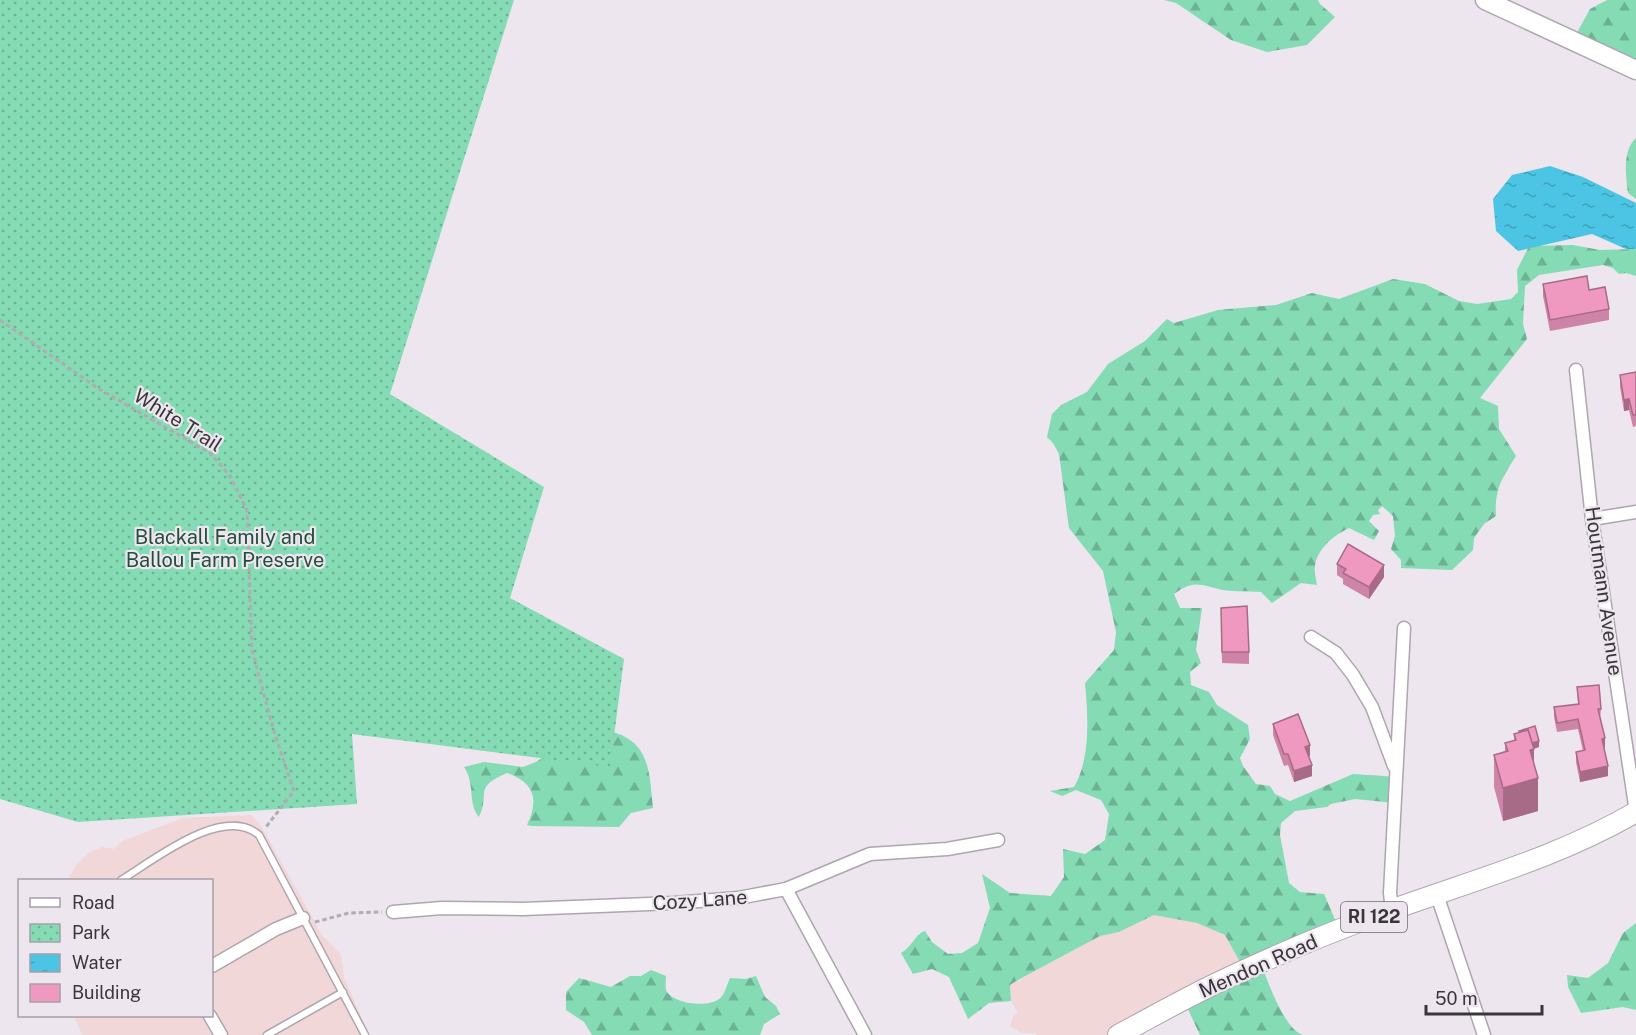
<svg xmlns="http://www.w3.org/2000/svg" width="1636" height="1035" viewBox="0 0 1636 1035" font-family="'Public Sans',sans-serif">
  <style>
    .commercial { fill: #f2d7d9 }
    .forest { fill: url(#forest-firs) }
    .park { fill: url(#park-dots) }
    .water { fill: url(#water-ripples) }
    .lines { fill: none; stroke-linecap: round; stroke-linejoin: round }
    .lane-casing { stroke: #aea6ae; stroke-width: 9 }
    .street-casing { stroke: #aea6ae; stroke-width: 15 }
    .secondary-casing { stroke: #aea6ae; stroke-width: 21 }
    .primary-casing { stroke: #aea6ae; stroke-width: 22 }
    .path { stroke: #b1abb2; stroke-width: 3; stroke-dasharray: 4.5 3; stroke-linecap: butt }
    .lane { stroke: #fff; stroke-width: 6 }
    .street { stroke: #fff; stroke-width: 12 }
    .secondary { stroke: #fff; stroke-width: 18 }
    .primary { stroke: #fff; stroke-width: 20 }
    .wall { fill: #ce84a6 }
    .shaded-wall { fill: #a76b87 }
    .building { fill: #ef99c1; stroke: #a76b87; stroke-width: 1.5 }
    .labels { text-anchor: middle; stroke-width: 4.5; stroke-linejoin: round; paint-order: stroke }
    .shield { fill: #ede6ee; stroke: #6f6b70; stroke-width: 1.5 }
    .shield-label { font-size: 18px; font-weight: bold; fill: #39363a }
    .street-label { font-size: 20px; fill: #39363a; stroke: #ede6ee }
    .park-label { font-size: 20px; fill: #234e3c; stroke: #ede6ee }
  </style>
  <defs>
    <pattern id="forest-firs" width="22" height="20" patternUnits="userSpaceOnUse" patternTransform="scale(1.5)"><rect width="22" height="20" fill="#84dbb4"/><path d="M5 1l3.5 6h-7zM16 11l3.5 6h-7z" fill="#6db293"/></pattern>
    <pattern id="park-dots" width="8" height="8" patternUnits="userSpaceOnUse" patternTransform="scale(1.5)"><rect width="8" height="8" fill="#84dbb4"/><path d="M2 2h.1M6 6h.1" fill="none" stroke="#6db293" stroke-width="1.8" stroke-linecap="round"/></pattern>
    <pattern id="water-ripples" width="26" height="14" patternUnits="userSpaceOnUse" patternTransform="scale(1.5)"><rect width="26" height="14" fill="#4bc5e3"/><path d="M2 4q2-2 4 0t4 0M15 11q2-2 4 0t4 0" fill="none" stroke="#3fa1b9"/></pattern>
  </defs>
  <rect width="100%" height="100%" fill="#ede6ee"/>
  <g class="commercial">
    <path d="M 251,815 L 260,824 L 322,935 L 341,954 L 344,977 L 369,1035 L 82,1035 L 74,1016 L 212,1016 L 212,880 L 68,880 L 76,865 L 90,852 L 102,847 L 114,849 L 122,841 L 183,818 Z"/>
    <path d="M 1154,915 L 1197,923 L 1225,935 L 1245,971 L 1124,1035 L 1037,1035 L 1035,1033 L 1022,1033 L 1010,1026 L 1014,1015 L 1018,1013 L 1011,1001 L 1010,985 L 1100,936 L 1119,932 Z"/>
  </g>
  <g class="forest">
    <path d="M 1164,0 L 1318,0 L 1320,4 L 1335,17 L 1307,45 L 1267,52 L 1231,40 L 1176,3 Z"/>
    <path d="M 1607,0 L 1636,0 L 1636,71 L 1573,40 L 1590,9 Z"/>
    <path d="M 1636,138 L 1636,199 L 1628,193 C 1626,175 1622,151 1636,138 Z"/>
    <path d="M 1573,245 L 1600,250 L 1636,249 L 1636,276 L 1626,273 L 1619,274 L 1613,268 L 1603,265 L 1539,275 L 1525,286 L 1523,324 L 1527,339 L 1480,398 L 1498,406 L 1499,429 L 1516,456 C 1502,478 1494,490 1496,516 L 1484,524 L 1474,538 L 1473,550 L 1452,570 L 1401,568 L 1401,560 L 1391,549 L 1395,536 L 1393,516 L 1382,506 L 1378,510 L 1380,514 L 1373,515 L 1369,521 L 1379,531 L 1374,540 L 1349,528 C 1334,535 1317,549 1315,566 C 1314,572 1316,579 1317,585 L 1301,583 L 1272,603 L 1261,592 C 1249,591 1235,592 1223,590 C 1200,585 1195,579 1174,594 L 1180,608 L 1202,608 L 1196,650 L 1201,663 L 1190,672 L 1191,685 L 1209,692 L 1217,705 L 1248,725 L 1250,739 L 1240,758 L 1243,766 L 1256,784 L 1270,786 L 1275,794 L 1290,801 L 1353,774 L 1398,777 L 1395,803 L 1355,799 L 1331,804 L 1327,807 L 1295,811 L 1281,823 L 1280,835 L 1289,883 L 1300,892 L 1324,894 L 1340,931 L 1262,967 C 1269,984 1285,1030 1303,1035 L 1200,1035 L 1186,1005 L 1245,971 L 1225,935 L 1197,923 L 1154,915 L 1119,932 L 1100,936 L 1018,980 L 1010,985 L 1011,1001 L 989,1003 L 968,1019 L 949,977 L 932,969 L 913,974 L 901,953 C 912,947 915,934 925,931 L 932,942 L 948,954 L 962,953 L 978,943 L 990,908 L 982,874 L 1010,893 L 1051,896 L 1064,877 L 1063,849 L 1085,854 L 1105,840 L 1109,814 L 1101,800 L 1076,790 L 1062,796 L 1050,791 L 1074,787 C 1091,758 1088,716 1085,683 L 1114,650 L 1116,632 L 1103,571 L 1069,528 L 1059,454 L 1053,443 L 1047,437 L 1052,414 L 1061,405 L 1087,392 L 1108,364 L 1145,341 L 1167,319 L 1174,323 L 1218,310 L 1276,305 L 1312,293 L 1339,299 L 1393,279 L 1425,284 L 1459,301 L 1477,304 L 1511,299 L 1518,292 L 1517,270 L 1529,246 Z"/>
    <path d="M 600,729 C 649,737 649,766 653,808 L 631,813 L 619,827 L 531,826 L 527,825 C 539,800 535,783 507,773 C 472,788 491,793 479,817 C 467,803 476,785 464,767 L 484,762 L 523,767 L 536,762 L 575,733 Z"/>
    <path d="M 1636,923 L 1636,1010 L 1623,1007 L 1581,1013 L 1568,987 L 1567,975 L 1588,978 L 1608,963 L 1623,933 Z"/>
    <path d="M 651,970 L 666,976 C 666,980 665,986 666,990 C 672,1004 708,1008 719,999 C 725,995 727,984 730,978 L 746,979 L 756,976 L 765,997 L 776,1006 L 780,1014 L 764,1024 L 760,1035 L 592,1035 L 584,1022 L 566,1010 L 566,992 L 579,978 L 611,987 L 630,976 L 641,976 Z"/>
  </g>
  <path class="park" d="M 0,0 L 514,0 L 390,394 L 544,487 L 510,598 L 624,659 L 610,767 L 352,734 L 357,804 L 78,822 L 0,799 Z"/>
  <path class="water" d="M 1550,166 L 1583,177 L 1636,203 L 1636,249 L 1626,249 L 1592,234 L 1518,251 L 1496,231 L 1493,199 L 1512,175 Z"/>
  <g class="lines">
    <g class="lane-casing">
      <g id="lane">
        <path d="M 121,880 C 154,860 223,804 259,835 L 365,1035"/>
        <path d="M 267,1035 L 343,992"/>
      </g>
    </g>
    <g class="street-casing">
      <g id="street">
        <path d="M 1576,370 L 1592,519 L 1636,812"/>
        <path d="M 1592,519 L 1636,512"/>
        <path d="M 1311,637 L 1336,653 L 1353,675 L 1372,707 L 1394,766"/>
        <path d="M 786,889 L 865,1035"/>
        <path d="M 1437,895 L 1484,1035"/>
        <path d="M 1392,910 L 1390,893 L 1404,628"/>
        <path d="M 393,912 L 442,908 L 523,909 L 674,903 L 738,898 L 786,889 L 870,854 L 947,849 L 998,840"/>
        <path d="M 212,966 L 276,929 L 303,918"/>
        <path d="M 210,1016 L 221,1035"/>
      </g>
    </g>
    <g class="secondary-casing">
      <path id="secondary" d="M 1485,0 L 1636,70"/>
    </g>
    <g class="primary-casing">
      <path id="primary" d="M 1118,1035 C 1152,1017 1185,998 1219,982 C 1275,955 1333,931 1391,910 C 1474,880 1559,857 1636,812"/>
    </g>
    <g class="path">
      <path d="M 0,320 L 99,389 L 210,453 L 230,476 L 247,510 L 252,650 L 275,735 L 294,791 L 266,827"/>
      <path d="M 315,922 L 349,913 L 382,912"/>
    </g>
    <use href="#lane" class="lane"/>
    <use href="#street" class="street"/>
    <use href="#secondary" class="secondary"/>
    <use href="#primary" class="primary"/>
  </g>
  <g class="wall">
    <path d="M 1543,284 L 1609,309 L 1609,320 L 1550,331 L 1543,296 Z"/>
    <path d="M 1636,372 L 1636,426 L 1633,427 L 1629,410 L 1624,411 L 1620,387 L 1620,375 Z"/>
    <path d="M 1337,564 L 1384,577 L 1369,599 L 1343,584 L 1343,579 L 1337,575 Z"/>
    <path d="M 1221,620 L 1249,652 L 1249,664 L 1222,663 Z"/>
    <path d="M 1577,687 L 1601,709 L 1600,718 L 1605,747 L 1604,748 L 1608,776 L 1580,782 L 1576,762 L 1576,752 L 1583,751 L 1578,729 L 1557,732 L 1554,717 L 1554,707 L 1578,704 Z"/>
    <path d="M 1273,724 L 1310,756 L 1309,757 L 1312,776 L 1294,782 L 1288,765 L 1284,766 L 1273,735 Z"/>
    <path d="M 1514,734 L 1539,747 L 1534,749 L 1534,764 L 1538,811 L 1503,821 L 1494,787 L 1494,755 L 1505,751 L 1505,743 L 1514,741 Z"/>
  </g>
  <g class="shaded-wall">
    <path d="M 1629,399 L 1629,410 L 1624,411 L 1624,400 Z"/>
    <path d="M 1384,565 L 1384,577 L 1369,599 L 1369,587 Z"/>
    <path d="M 1605,738 L 1605,747 L 1602,748 L 1602,739 Z"/>
    <path d="M 1539,741 L 1539,747 L 1524,751 L 1524,746 Z"/>
    <path d="M 1310,745 L 1310,756 L 1305,758 L 1305,747 Z"/>
    <path d="M 1534,749 L 1534,779 L 1538,778 L 1538,811 L 1503,821 L 1503,788 L 1530,750 Z"/>
    <path d="M 1312,765 L 1312,776 L 1294,782 L 1294,771 Z"/>
    <path d="M 1608,766 L 1608,776 L 1580,782 L 1580,772 Z"/>
  </g>
  <g class="building">
    <path d="M 1587,276 L 1589,290 L 1605,287 L 1609,309 L 1550,320 L 1543,284 Z"/>
    <path d="M 1636,372 L 1636,415 L 1633,415 L 1629,399 L 1624,400 L 1620,375 Z"/>
    <path d="M 1348,544 L 1384,565 L 1369,587 L 1343,573 L 1346,569 L 1337,564 Z"/>
    <path d="M 1247,606 L 1249,652 L 1222,652 L 1221,608 Z"/>
    <path d="M 1599,685 L 1601,709 L 1598,709 L 1605,738 L 1602,739 L 1608,766 L 1580,772 L 1576,752 L 1585,750 L 1578,719 L 1557,723 L 1554,707 L 1579,704 L 1577,687 Z"/>
    <path d="M 1298,714 L 1310,745 L 1305,747 L 1312,765 L 1294,771 L 1288,754 L 1284,754 L 1273,724 Z"/>
    <path d="M 1535,726 L 1539,741 L 1532,743 L 1528,730 L 1520,732 L 1519,731 Z"/>
    <path d="M 1528,730 L 1534,749 L 1530,750 L 1538,778 L 1503,788 L 1494,755 L 1508,751 L 1505,743 L 1516,740 L 1514,734 Z"/>
  </g>
  <g class="labels">
    <rect class="shield" x="1341" y="902" width="66" height="30" rx="4.5"/>
    <g class="shield-label">
      <text x="1374" y="923">RI 122</text>
    </g>
    <g class="street-label">
      <text transform="translate(178 420) rotate(32)" y="7">White Trail</text>
      <text transform="translate(1604 591) rotate(82)" y="7">Houtmann Avenue</text>
      <text transform="translate(700 900) rotate(-4)" y="7">Cozy Lane</text>
      <text transform="translate(1258 966) rotate(-24)" y="7">Mendon Road</text>
    </g>
    <g class="park-label">
      <text x="225" y="544">Blackall Family and<tspan x="225" dy="23">Ballou Farm Preserve</tspan></text>
    </g>
  </g>
  <rect x="18" y="879" width="195" height="138" fill="#ede6ee" stroke="#a5a0a6" stroke-width="1.5"/>
  <rect x="30" y="898" width="30" height="9" fill="#ffffff" stroke="#a5a0a6" stroke-width="1.5"/>
  <text x="72" y="909" font-size="18" fill="#39363a">Road</text>
  <rect x="30" y="924" width="30" height="18" fill="url(#park-dots)" stroke="#a5a0a6" stroke-width="1.5"/>
  <text x="72" y="939" font-size="18" fill="#39363a">Park</text>
  <rect x="30" y="954" width="30" height="18" fill="url(#water-ripples)" stroke="#a5a0a6" stroke-width="1.5"/>
  <text x="72" y="969" font-size="18" fill="#39363a">Water</text>
  <rect x="30" y="984" width="30" height="18" fill="#ef99c1" stroke="#a5a0a6" stroke-width="1.5"/>
  <text x="72" y="999" font-size="18" fill="#39363a">Building</text>
  <path d="M1426 1005v9h116v-9" fill="none" stroke="#39363a" stroke-width="3"/>
  <text x="1435" y="1005" font-size="18" fill="#39363a" stroke="#ede6ee" stroke-width="4.5" paint-order="stroke">50 m</text>
</svg>
